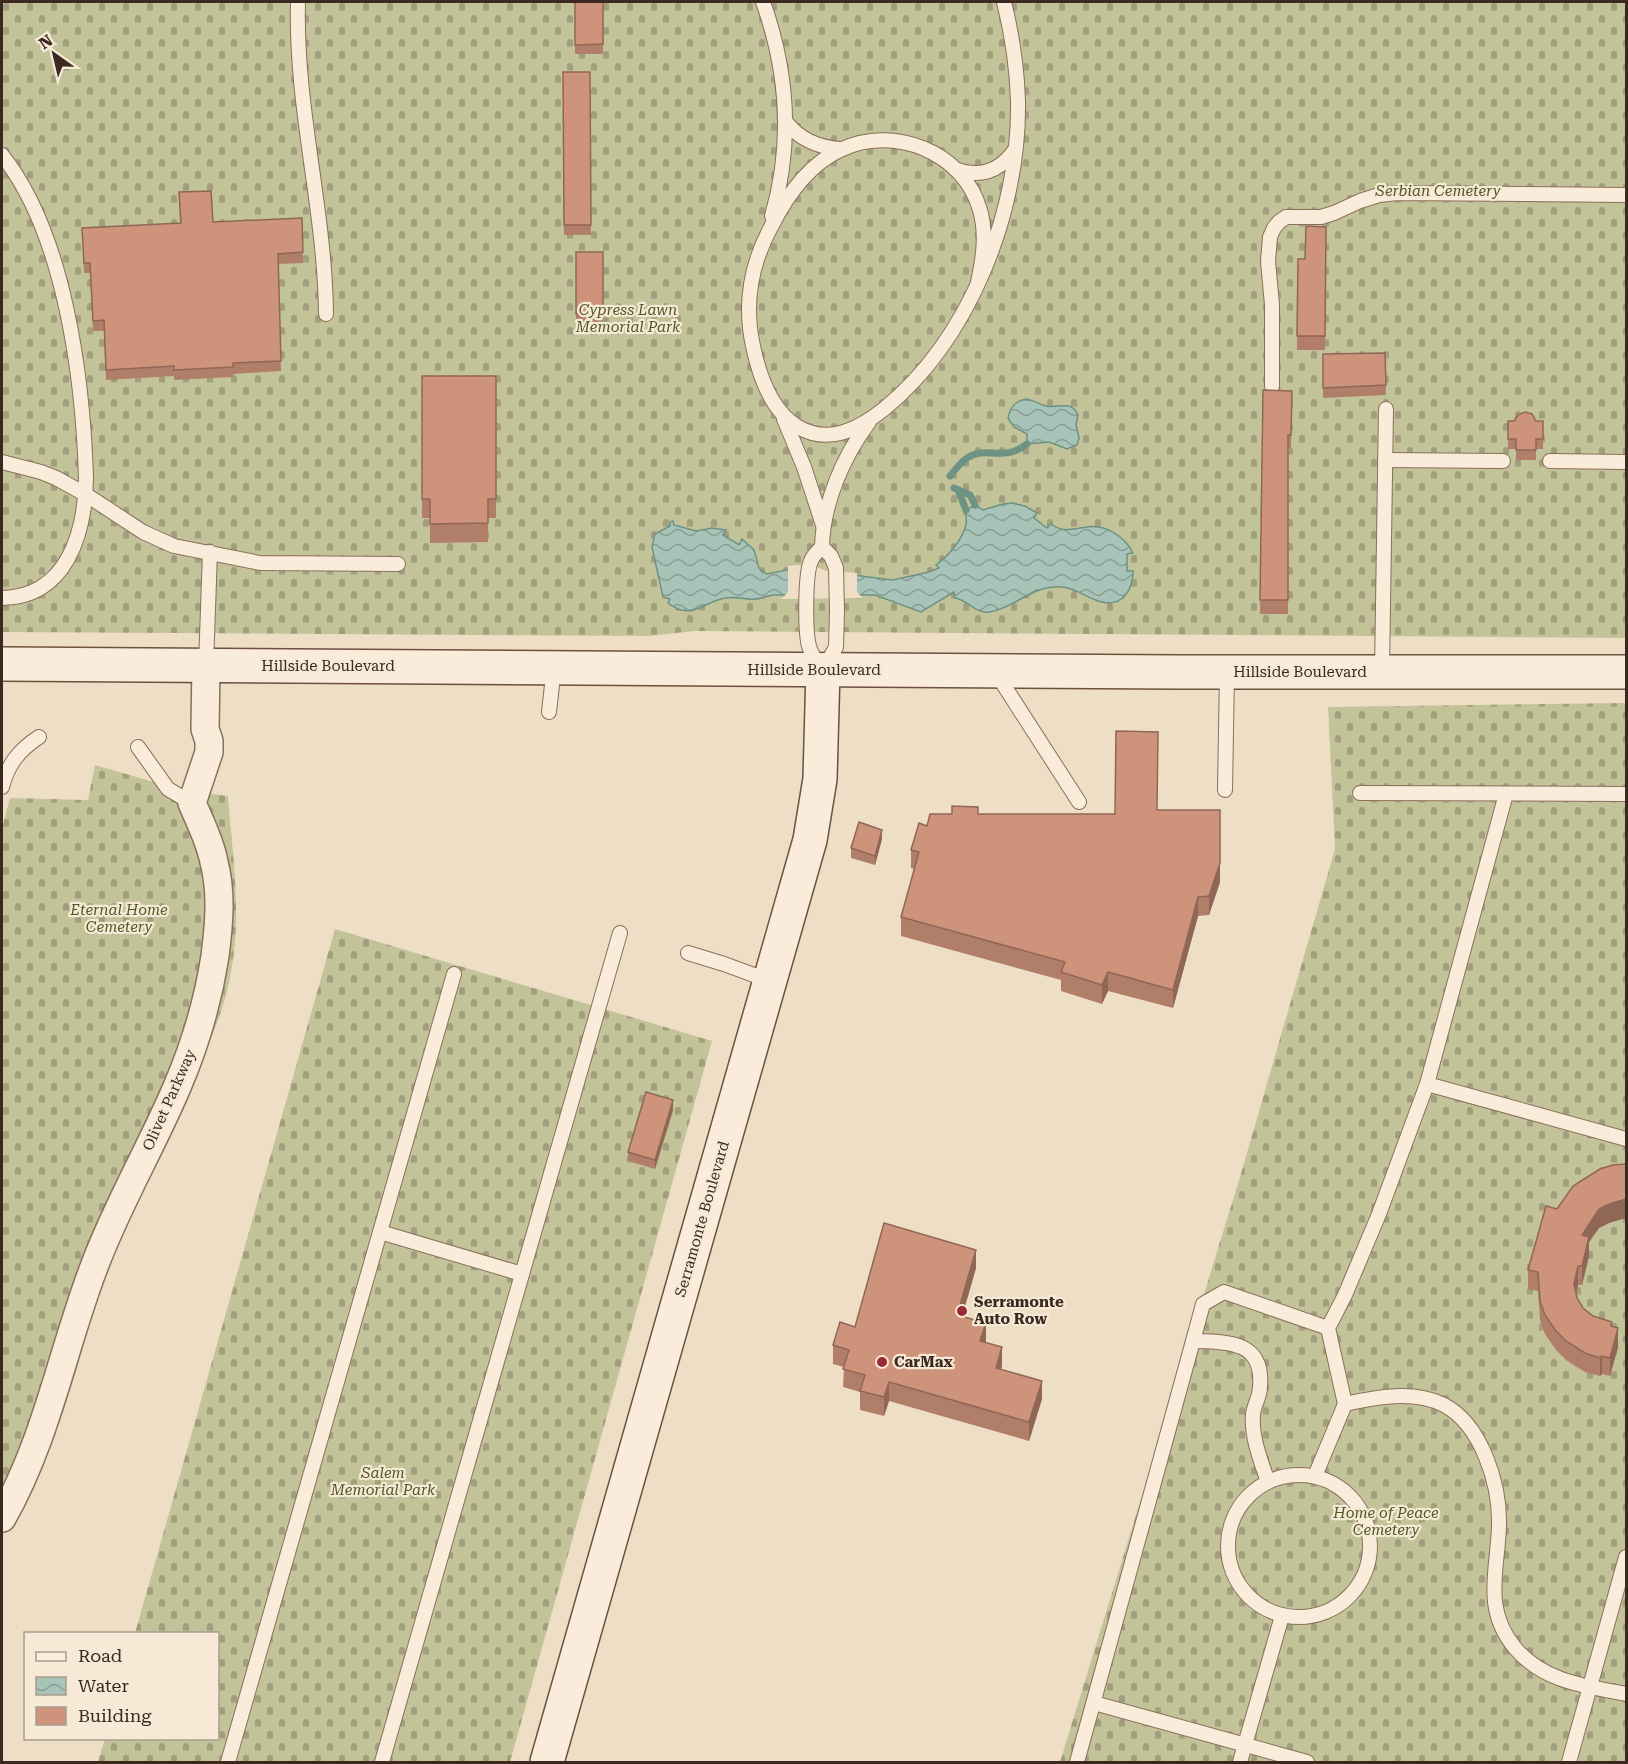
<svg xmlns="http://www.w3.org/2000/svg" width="1628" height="1764" viewBox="0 0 1628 1764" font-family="'Roboto Serif',serif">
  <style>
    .cemetery { fill: url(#cemetery-stones) }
    .water { fill: url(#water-waves); stroke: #6e9284; stroke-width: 1.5 }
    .pier { fill: #efdec6 }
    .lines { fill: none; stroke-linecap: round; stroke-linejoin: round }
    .stream { stroke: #6e9284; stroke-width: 7 }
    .service-casing { stroke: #8b6f5b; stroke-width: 16 }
    .minor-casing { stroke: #8b6f5b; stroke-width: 30 }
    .secondary-casing { stroke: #6d503e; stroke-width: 36 }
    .service { stroke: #faecda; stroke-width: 14 }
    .minor { stroke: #faecda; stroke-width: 27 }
    .secondary { stroke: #faecda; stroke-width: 33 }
    .wall { fill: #b17e6a }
    .shaded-wall { fill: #906756 }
    .building { fill: #ce937b; stroke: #906756; stroke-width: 1.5 }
    .poi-dot { fill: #9b2a39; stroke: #f6e9d6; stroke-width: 2 }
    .labels { text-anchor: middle; stroke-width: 4.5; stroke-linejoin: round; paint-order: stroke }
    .park-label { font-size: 15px; font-style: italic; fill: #525825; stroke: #f6e9d6 }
    .street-label { font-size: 15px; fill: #3b291f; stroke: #f6e9d6 }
    .poi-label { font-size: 15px; font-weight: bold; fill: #3b291f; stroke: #f6e9d6; text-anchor: start }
  </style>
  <defs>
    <pattern id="cemetery-stones" width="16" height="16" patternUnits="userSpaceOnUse" patternTransform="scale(1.5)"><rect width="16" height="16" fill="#c3c399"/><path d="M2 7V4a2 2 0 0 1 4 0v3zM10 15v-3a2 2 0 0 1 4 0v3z" fill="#a09e7c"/></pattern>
    <pattern id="water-waves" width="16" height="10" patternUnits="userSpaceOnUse" patternTransform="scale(1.5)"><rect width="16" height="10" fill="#a8c3b7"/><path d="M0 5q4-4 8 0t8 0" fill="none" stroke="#8a9e94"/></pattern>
  </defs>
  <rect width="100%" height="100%" fill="#efdec6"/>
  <g class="cemetery">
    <path d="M 2,2 L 1626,2 L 1626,638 L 695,631 L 649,636 L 2,632 Z"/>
    <path d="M 1626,703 L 1626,1762 L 1060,1762 L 1240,1177 L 1335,849 L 1328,707 Z"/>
    <path d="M 95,765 L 182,790 L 228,796 C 233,864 244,923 227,991 C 210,1059 167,1117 141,1181 C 129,1210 116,1240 106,1270 C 87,1323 77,1378 56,1431 C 43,1465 22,1495 2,1525 L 2,828 L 10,798 L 88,800 Z"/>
    <path d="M 335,929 L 712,1041 L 510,1762 L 98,1762 L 105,1739 L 218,1738 L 218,1634 L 135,1633 Z"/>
  </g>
  <g class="water">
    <path d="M 1026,399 C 1033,400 1039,404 1046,406 C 1059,409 1071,399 1078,415 L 1076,424 L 1079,438 L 1077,445 L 1067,449 L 1049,442 L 1027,444 L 1027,434 L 1014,427 L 1008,418 C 1010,407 1015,401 1026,399 Z"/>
    <path d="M 1012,503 L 1025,506 L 1037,513 L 1034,518 L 1047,528 L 1051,524 C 1063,533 1073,529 1087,527 C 1106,524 1125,537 1133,553 L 1127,554 L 1127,571 L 1133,571 C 1133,589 1123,607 1102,602 C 1084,598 1075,585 1054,587 C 1030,588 1012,609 989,612 C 976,614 968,600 955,598 L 954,592 L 921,612 L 875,595 L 773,595 C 767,596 761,599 755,599 C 745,600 736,596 726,598 C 703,601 692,622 668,603 L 670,599 L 663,597 L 652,547 L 655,534 L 670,526 L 670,522 L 673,521 L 674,525 L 696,531 L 712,528 L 726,530 L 723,535 L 739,545 L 742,539 L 754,550 L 759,568 L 762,572 L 767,574 L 797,568 L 893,580 L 929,572 L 939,568 L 936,565 C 949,555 961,542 966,525 C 967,519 965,515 966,510 L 975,505 L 983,510 L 1003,504 Z"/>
  </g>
  <path class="pier" d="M 797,565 L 816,567 L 827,571 L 857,573 L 857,592 L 863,598 L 781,599 L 788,592 L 788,566 Z"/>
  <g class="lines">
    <g class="stream">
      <path d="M 950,476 C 955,470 960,463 967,458 C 986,445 1003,463 1027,444"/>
      <path d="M 954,488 L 970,495 L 975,505"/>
      <path d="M 958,490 L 966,510"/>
    </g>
    <g class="service-casing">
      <g id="service">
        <path d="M 298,2 C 295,107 325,209 326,314"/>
        <path d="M 763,2 C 788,72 793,143 772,216"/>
        <path d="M 786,122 C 800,140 818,147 840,149"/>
        <path d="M 2,155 C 65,234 83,379 86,478 C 85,533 67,597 2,598"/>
        <path d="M 955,169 C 979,178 999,172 1014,151"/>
        <path d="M 978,282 C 983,259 987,234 980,210 C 964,152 893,124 840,150 C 808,165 786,197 771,227 C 751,264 744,305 753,346 C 759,375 771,411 798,427 C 829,445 859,429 884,409 C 970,339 1020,211 1018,101 C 1017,67 1012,34 1004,2"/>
        <path d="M 1272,386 L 1272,305 L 1268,261 L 1270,237 L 1274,228 L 1279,222 L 1286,217 L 1321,217 L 1334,213 L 1360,201 L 1379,195 L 1398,193 L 1626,195"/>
        <path d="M 784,419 L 804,467 L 823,525"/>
        <path d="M 1385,460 L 1503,461"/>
        <path d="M 1550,461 L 1626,462"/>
        <path d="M 2,462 L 41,472 L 56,478 L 85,494 L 143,532 L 174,546 L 260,563 L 398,564"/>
        <path d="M 822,547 C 818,551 813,555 811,561 C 805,574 805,631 809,646 C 811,655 817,662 823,670 L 836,647 L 837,611 L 836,568 L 831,556 L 822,547 C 823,503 843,457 869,422"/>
        <path d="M 206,665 L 210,552"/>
        <path d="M 1382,671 L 1386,409"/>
        <path d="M 996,673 L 1079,802"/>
        <path d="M 549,712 L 554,667"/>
        <path d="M 138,747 L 168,789 L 192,803"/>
        <path d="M 2,787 C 8,764 19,750 39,737"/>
        <path d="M 1225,790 L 1227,672"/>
        <path d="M 1360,793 L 1626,794"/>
        <path d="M 1506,794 L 1427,1084 L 1379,1214 L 1345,1295 L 1328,1328 L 1345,1404 C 1376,1397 1414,1390 1444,1405 C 1482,1425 1500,1485 1499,1525 C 1498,1570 1482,1608 1515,1648 C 1544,1682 1585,1686 1626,1694"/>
        <path d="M 688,953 L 724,964 L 770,981"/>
        <path d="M 1427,1084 L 1626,1139"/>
        <path d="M 380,1232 L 522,1274"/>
        <circle cx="1299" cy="1546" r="71"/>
        <path d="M 1315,1476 L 1345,1404"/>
        <path d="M 1268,1482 C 1261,1461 1251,1437 1253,1414 C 1254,1405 1260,1397 1260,1387 C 1264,1341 1229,1342 1193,1341 L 1203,1304 L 1224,1292 L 1328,1328"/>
        <path d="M 1094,1703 L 1307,1762"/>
        <path d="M 228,1762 L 454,974"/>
        <path d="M 382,1762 L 620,933"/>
        <path d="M 1077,1762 L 1193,1341"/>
        <path d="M 1240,1762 L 1282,1616"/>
        <path d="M 1569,1762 L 1626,1557"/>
      </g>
    </g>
    <g class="minor-casing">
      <path id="minor" d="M 2,1518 C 47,1439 62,1351 94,1267 C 117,1205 151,1148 177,1087 C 195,1045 208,1002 215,956 C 219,925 222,893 214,862 C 210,841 200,822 192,803 L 209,752 L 209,741 L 205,729 L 206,665"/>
    </g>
    <g class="secondary-casing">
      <g id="secondary">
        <path d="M 2,664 L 1179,672 L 1626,672"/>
        <path d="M 547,1762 L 810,840 L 820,779 L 823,670"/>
      </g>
    </g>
    <use href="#service" class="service"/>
    <use href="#minor" class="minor"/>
    <use href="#secondary" class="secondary"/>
  </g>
  <g class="wall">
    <rect x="575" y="2" width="28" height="52"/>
    <path d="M 563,72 L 590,72 L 591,235 L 564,235 Z"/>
    <path d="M 179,192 L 213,222 L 303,252 L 303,263 L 278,264 L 281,371 L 233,374 L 233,377 L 174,380 L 174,376 L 106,380 L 104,331 L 93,331 L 90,273 L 84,273 L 82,228 L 180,223 Z"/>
    <path d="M 1326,227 L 1325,350 L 1297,350 L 1298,259 L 1305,259 Z"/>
    <rect x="576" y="252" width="27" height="72"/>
    <path d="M 1385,353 L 1386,395 L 1323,398 L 1323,354 Z"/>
    <path d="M 422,376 L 496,376 L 496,518 L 488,518 L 488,542 L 430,543 L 430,518 L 422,518 Z"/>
    <path d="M 1263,390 L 1292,391 L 1291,448 L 1288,448 L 1288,614 L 1260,614 Z"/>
    <path d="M 1508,421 L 1543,421 L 1543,449 L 1536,449 L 1536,460 L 1516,460 L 1516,449 L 1508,449 Z"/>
    <path d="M 1157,810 L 1220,882 L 1209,915 L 1198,916 L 1173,1008 L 1108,991 L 1102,1004 L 1061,991 L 1061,980 L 901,936 L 901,917 L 914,869 L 911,868 L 911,850 L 927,826 L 978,814 L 1115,814 Z"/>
    <path d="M 882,839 L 875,865 L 851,858 L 851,848 Z"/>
    <path d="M 673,1110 L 655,1169 L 628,1161 L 628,1152 Z"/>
    <path d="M 1546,1206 L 1609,1223 L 1599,1228 L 1589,1242 L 1589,1256 L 1582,1285 L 1578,1285 L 1576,1293 L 1577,1298 L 1583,1308 L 1593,1316 L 1612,1326 L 1618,1347 L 1610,1376 L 1602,1374 L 1600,1376 L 1585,1372 L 1566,1360 L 1556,1350 L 1545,1334 L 1540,1320 L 1538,1291 L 1528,1289 L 1528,1270 Z"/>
    <path d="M 976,1268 L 962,1317 L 986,1342 L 1002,1366 L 1001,1369 L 1042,1399 L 1029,1441 L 889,1401 L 884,1416 L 860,1410 L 860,1392 L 843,1387 L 844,1367 L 833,1364 L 833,1345 L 855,1327 Z"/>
  </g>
  <g class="shaded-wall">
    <path d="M 1220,810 L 1220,882 L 1209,915 L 1209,896 Z"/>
    <path d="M 882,830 L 882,839 L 875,865 L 875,856 Z"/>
    <path d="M 1198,897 L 1198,916 L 1173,1008 L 1173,990 Z"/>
    <path d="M 1108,972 L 1108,991 L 1102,1004 L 1102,985 Z"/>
    <path d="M 673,1100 L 673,1110 L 655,1169 L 655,1160 Z"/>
    <path d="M 1626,1199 L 1626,1218 L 1609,1223 L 1599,1228 L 1589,1242 L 1589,1256 L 1582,1285 L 1582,1235 L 1599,1209 L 1609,1204 Z"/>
    <path d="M 976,1250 L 976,1268 L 957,1334 L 957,1315 Z"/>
    <path d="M 1578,1266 L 1578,1285 L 1574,1303 L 1574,1284 Z"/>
    <path d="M 986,1323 L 986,1342 L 980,1359 L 980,1341 Z"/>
    <path d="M 1618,1328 L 1618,1347 L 1610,1376 L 1610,1358 Z"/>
    <path d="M 1002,1347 L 1002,1366 L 996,1386 L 996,1368 Z"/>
    <path d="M 1602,1356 L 1602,1374 L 1600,1376 L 1600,1358 Z"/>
    <path d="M 1042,1381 L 1042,1399 L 1029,1441 L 1029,1422 Z"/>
    <path d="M 889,1382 L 889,1401 L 884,1416 L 884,1397 Z"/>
  </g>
  <g class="building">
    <path d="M 575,2 L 603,2 L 603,44 L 575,45 Z"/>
    <path d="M 563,72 L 590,72 L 591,225 L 564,225 Z"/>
    <path d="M 211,191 L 213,222 L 302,218 L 303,252 L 278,254 L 281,361 L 233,363 L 233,367 L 174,370 L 174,366 L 106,370 L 104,320 L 93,321 L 90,263 L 84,263 L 82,228 L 181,223 L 179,192 Z"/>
    <path d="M 1306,226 L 1326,227 L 1325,336 L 1297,336 L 1298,259 L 1305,259 Z"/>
    <rect x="576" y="252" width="27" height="62"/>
    <path d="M 1385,353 L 1386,385 L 1323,388 L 1323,354 Z"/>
    <path d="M 422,376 L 496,376 L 496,499 L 488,499 L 488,523 L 430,524 L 430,499 L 422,499 Z"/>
    <path d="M 1263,390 L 1292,391 L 1291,435 L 1288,435 L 1288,600 L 1260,600 Z"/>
    <path d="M 1525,412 L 1532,414 L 1536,421 L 1543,421 L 1543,439 L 1536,439 L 1536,450 L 1516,450 L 1516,439 L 1508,439 L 1508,421 L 1514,421 L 1518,415 Z"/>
    <path d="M 1116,731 L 1158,732 L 1157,810 L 1220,810 L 1220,863 L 1209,896 L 1198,897 L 1173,990 L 1108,972 L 1102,985 L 1061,972 L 1065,962 L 901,917 L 919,852 L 911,850 L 919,823 L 927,826 L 930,814 L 952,814 L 952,806 L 978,807 L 978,814 L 1115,814 Z"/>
    <path d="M 859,822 L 882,830 L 875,856 L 851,848 Z"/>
    <path d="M 646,1092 L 673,1100 L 655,1160 L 628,1152 Z"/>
    <path d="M 1626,1164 L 1626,1199 L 1609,1204 L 1599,1209 L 1582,1235 L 1589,1237 L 1582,1266 L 1578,1266 L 1574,1284 L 1577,1298 L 1583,1308 L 1593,1316 L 1612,1322 L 1611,1326 L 1618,1328 L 1610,1358 L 1602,1356 L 1600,1358 L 1585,1353 L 1566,1341 L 1556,1331 L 1545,1315 L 1540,1301 L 1538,1272 L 1528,1270 L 1546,1206 L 1557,1209 L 1573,1186 L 1600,1169 L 1613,1165 Z"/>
    <path d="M 884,1223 L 976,1250 L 957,1315 L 986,1323 L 980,1341 L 1002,1347 L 996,1368 L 1042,1381 L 1029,1422 L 889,1382 L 884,1397 L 860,1391 L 865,1375 L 843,1369 L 849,1350 L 833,1345 L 840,1322 L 855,1327 Z"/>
  </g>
  <g class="poi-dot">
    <circle cx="962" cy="1311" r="6"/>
    <circle cx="882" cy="1362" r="6"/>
  </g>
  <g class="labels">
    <g class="park-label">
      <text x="1438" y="196">Serbian Cemetery</text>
      <text x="628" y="315">Cypress Lawn<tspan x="628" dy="17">Memorial Park</tspan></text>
      <text x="119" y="915">Eternal Home<tspan x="119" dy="17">Cemetery</tspan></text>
      <text x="383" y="1478">Salem<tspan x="383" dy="17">Memorial Park</tspan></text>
      <text x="1386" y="1518">Home of Peace<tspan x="1386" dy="17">Cemetery</tspan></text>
    </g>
    <g class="street-label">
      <text x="328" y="671">Hillside Boulevard</text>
      <text x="814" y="675">Hillside Boulevard</text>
      <text x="1300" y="677">Hillside Boulevard</text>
      <text transform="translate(169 1100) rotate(-66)" y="5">Olivet Parkway</text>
      <text transform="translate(702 1219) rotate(-74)" y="5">Serramonte Boulevard</text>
    </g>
    <g class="poi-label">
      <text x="974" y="1307">Serramonte<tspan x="974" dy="17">Auto Row</tspan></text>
      <text x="894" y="1367">CarMax</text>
    </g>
  </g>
  <rect width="1628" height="1764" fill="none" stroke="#3b291f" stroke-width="6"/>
  <rect x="24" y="1632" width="195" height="108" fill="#f6e9d6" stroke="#ab9c8d" stroke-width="1.5"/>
  <rect x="36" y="1652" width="30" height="9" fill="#faecda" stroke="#ab9c8d" stroke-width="1.5"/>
  <text x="78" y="1662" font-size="18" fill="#3b291f">Road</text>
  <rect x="36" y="1677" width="30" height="18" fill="url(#water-waves)" stroke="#ab9c8d" stroke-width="1.5"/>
  <text x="78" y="1692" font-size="18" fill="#3b291f">Water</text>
  <rect x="36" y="1707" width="30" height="18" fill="#ce937b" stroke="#ab9c8d" stroke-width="1.5"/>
  <text x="78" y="1722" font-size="18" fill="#3b291f">Building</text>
  <g transform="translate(54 54) rotate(326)" stroke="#f6e9d6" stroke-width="4.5" paint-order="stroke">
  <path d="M0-4.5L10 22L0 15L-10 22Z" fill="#3b291f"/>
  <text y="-9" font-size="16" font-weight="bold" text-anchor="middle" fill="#3b291f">N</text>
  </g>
</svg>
